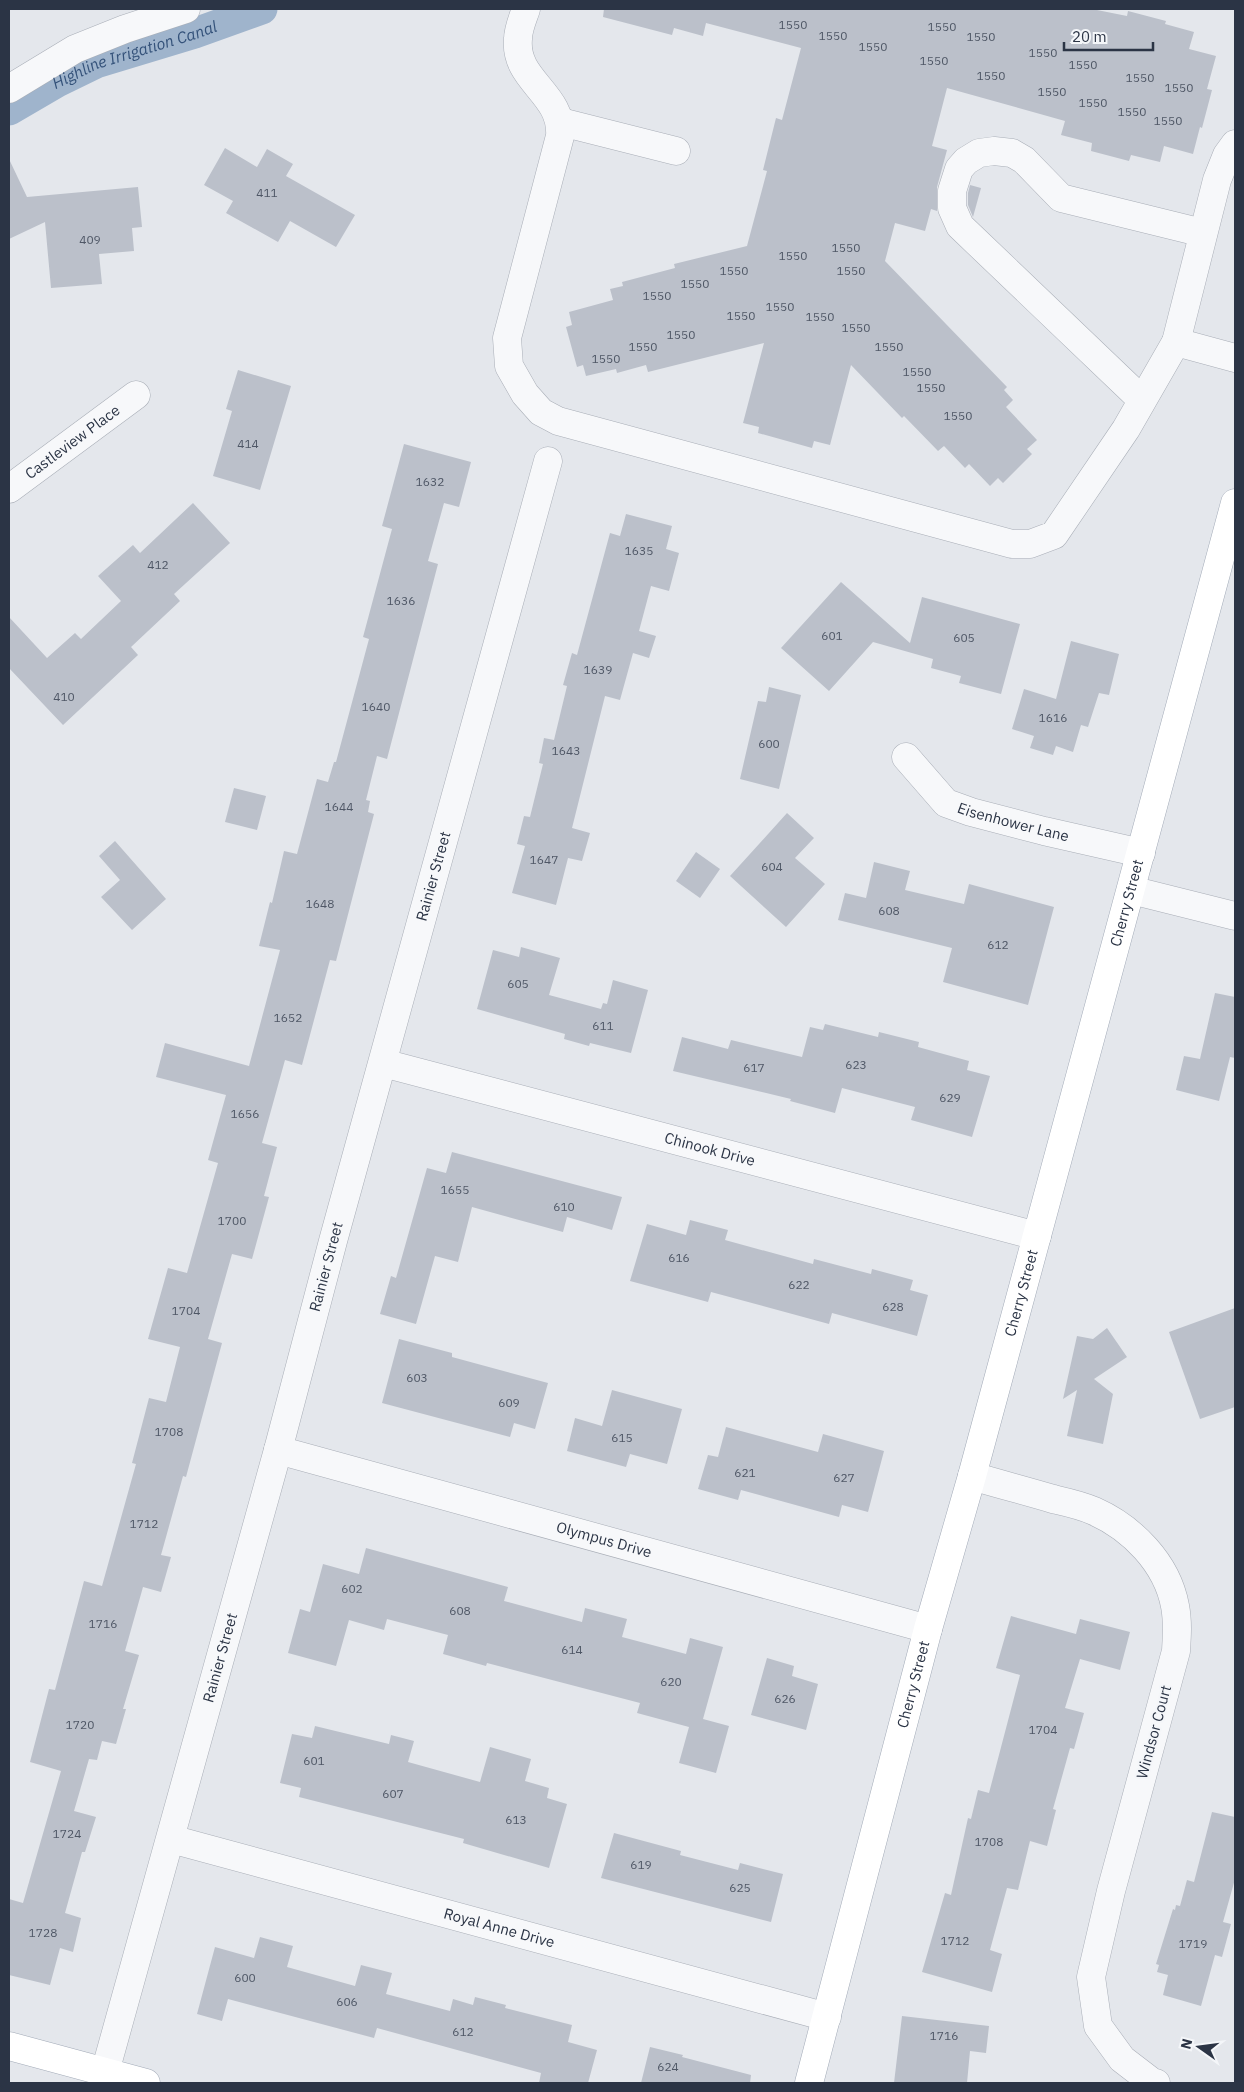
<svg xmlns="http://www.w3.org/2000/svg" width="1244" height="2092" viewBox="0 0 1244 2092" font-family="'IBM Plex Sans',sans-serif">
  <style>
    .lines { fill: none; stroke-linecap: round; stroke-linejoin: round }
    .canal { stroke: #9fb4cc; stroke-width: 31 }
    .building { fill: #bbc0ca }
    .minor-casing { stroke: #a9aeb7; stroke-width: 29 }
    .major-casing { stroke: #a3abb8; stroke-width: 29 }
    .minor { stroke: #f7f8fa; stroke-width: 28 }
    .major { stroke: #fff; stroke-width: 28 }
    .labels { text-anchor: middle; stroke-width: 4; stroke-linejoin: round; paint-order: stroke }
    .number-label { font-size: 12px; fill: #4f5766 }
    .street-label { font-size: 15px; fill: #2b3445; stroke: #f4f6f9 }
    .water-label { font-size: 16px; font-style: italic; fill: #34527a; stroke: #f4f6f9 }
  </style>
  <rect width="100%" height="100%" fill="#e4e7ec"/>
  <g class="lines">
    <path class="canal" id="s1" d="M 9,110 L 57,82 L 96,63 L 195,33 L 262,9"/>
  </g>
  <g class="building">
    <path d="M 604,9 L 1092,9 L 1127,16 L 1128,11 L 1166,21 L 1165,24 L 1194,32 L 1189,49 L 1216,56 L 1207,89 L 1212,90 L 1202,128 L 1200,127 L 1193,154 L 1164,146 L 1160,162 L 1131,155 L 1129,161 L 1091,151 L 1092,143 L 1061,135 L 1065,121 L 947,88 L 932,146 L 947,150 L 937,187 L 937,211 L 931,209 L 925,231 L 895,223 L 885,261 L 1007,387 L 1004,390 L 1013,400 L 1006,407 L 1037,440 L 1027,449 L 1032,454 L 1003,483 L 998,478 L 990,486 L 969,464 L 965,468 L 944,446 L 938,451 L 904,416 L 902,418 L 851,365 L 830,445 L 814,441 L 812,448 L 758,433 L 759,427 L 743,423 L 764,343 L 648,372 L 646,365 L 617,373 L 616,369 L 586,376 L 583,365 L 577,367 L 566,327 L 572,325 L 569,312 L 613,300 L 610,289 L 623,286 L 622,282 L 675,268 L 674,264 L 747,246 L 767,171 L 763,170 L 776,118 L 782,120 L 801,48 L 706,23 L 703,36 L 674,28 L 672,35 L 603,17 Z"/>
    <path d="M 225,148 L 257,167 L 267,149 L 293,164 L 286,176 L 355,215 L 336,247 L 290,221 L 278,242 L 226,213 L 233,201 L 204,185 Z"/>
    <path d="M 9,159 L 27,197 L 138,187 L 142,227 L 132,228 L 134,251 L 99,254 L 102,284 L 51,288 L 45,222 L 9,239 Z"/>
    <path d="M 970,185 L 981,188 L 973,217 L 968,205 L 968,193 Z"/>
    <path d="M 238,370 L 291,386 L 260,490 L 213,476 L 232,411 L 226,409 Z"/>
    <path d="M 404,444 L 471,462 L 459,507 L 444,503 L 428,561 L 438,564 L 387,759 L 377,756 L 366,800 L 370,801 L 368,812 L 374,814 L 336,961 L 330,960 L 302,1065 L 285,1060 L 262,1143 L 277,1147 L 264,1196 L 269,1197 L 252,1259 L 232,1254 L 208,1339 L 222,1343 L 186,1477 L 183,1476 L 161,1555 L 171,1557 L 161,1592 L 143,1587 L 125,1651 L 139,1655 L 123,1709 L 126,1709 L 116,1744 L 102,1741 L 97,1760 L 89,1759 L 74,1811 L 96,1817 L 85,1852 L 82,1852 L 65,1913 L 81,1918 L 73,1952 L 60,1948 L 50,1985 L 9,1975 L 9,1899 L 23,1903 L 61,1771 L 30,1762 L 49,1689 L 55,1690 L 84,1581 L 102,1586 L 136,1464 L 132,1463 L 149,1398 L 166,1402 L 180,1347 L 148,1339 L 168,1268 L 187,1273 L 218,1163 L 208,1160 L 226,1095 L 156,1077 L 165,1043 L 249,1066 L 280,950 L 259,946 L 270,902 L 272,903 L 284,851 L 297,854 L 317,779 L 328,782 L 334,762 L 336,762 L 369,639 L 363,637 L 392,529 L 382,526 Z"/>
    <path d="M 193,503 L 230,543 L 174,594 L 180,601 L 131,647 L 138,655 L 63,725 L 9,668 L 9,617 L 47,658 L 75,633 L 81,639 L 121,601 L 98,576 L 133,545 L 140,553 Z"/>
    <path d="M 626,514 L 672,526 L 666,549 L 679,553 L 669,591 L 651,586 L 639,631 L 656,636 L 649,658 L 633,653 L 620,700 L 605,696 L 572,828 L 590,833 L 582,861 L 568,858 L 556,905 L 512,893 L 525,846 L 517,844 L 524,816 L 530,817 L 543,764 L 539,763 L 544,738 L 554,740 L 567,686 L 563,685 L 572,653 L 577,655 L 610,533 L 620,536 Z"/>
    <path d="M 841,582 L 910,643 L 922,597 L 1020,624 L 1001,694 L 959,683 L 961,676 L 931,668 L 933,659 L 873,642 L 829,691 L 781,648 Z"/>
    <path d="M 1071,641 L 1119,654 L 1109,695 L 1099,693 L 1088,727 L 1081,725 L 1073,752 L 1056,746 L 1053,755 L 1030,748 L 1034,736 L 1012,729 L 1024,689 L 1056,699 Z"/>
    <path d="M 769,687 L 801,695 L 779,789 L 740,779 L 758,701 L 766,702 Z"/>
    <path d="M 234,788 L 266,796 L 257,830 L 225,822 Z"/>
    <path d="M 787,813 L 814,838 L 795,858 L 825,884 L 786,927 L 730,876 Z"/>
    <path d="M 115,841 L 166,899 L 132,930 L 101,897 L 120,880 L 99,856 Z"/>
    <path d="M 696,852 L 720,869 L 700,898 L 676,881 Z"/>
    <path d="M 874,862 L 910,871 L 905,890 L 964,904 L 969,884 L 1054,907 L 1028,1005 L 943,982 L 952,948 L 838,920 L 845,893 L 866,898 Z"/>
    <path d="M 521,947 L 560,958 L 549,995 L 601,1009 L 603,1003 L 607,1004 L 613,980 L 648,990 L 631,1053 L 590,1043 L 589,1046 L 564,1039 L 565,1034 L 477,1009 L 493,950 L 519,957 Z"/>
    <path d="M 1215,993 L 1235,997 L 1235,1058 L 1230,1057 L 1219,1101 L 1176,1090 L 1184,1056 L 1200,1059 Z"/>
    <path d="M 825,1024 L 878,1037 L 879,1032 L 919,1042 L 918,1047 L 969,1061 L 967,1070 L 990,1076 L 972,1137 L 911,1120 L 915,1107 L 842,1088 L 835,1113 L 790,1101 L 791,1099 L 673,1071 L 682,1037 L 728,1049 L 731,1040 L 802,1057 L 810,1027 L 823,1030 Z"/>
    <path d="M 452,1152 L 622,1197 L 612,1230 L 567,1217 L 563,1232 L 472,1207 L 458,1262 L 435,1256 L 416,1324 L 380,1314 L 391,1276 L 396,1278 L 427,1168 L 446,1173 Z"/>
    <path d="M 690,1220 L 728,1230 L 725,1240 L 813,1264 L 814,1259 L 871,1274 L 872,1269 L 913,1280 L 910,1290 L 928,1295 L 917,1336 L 832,1313 L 829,1324 L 711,1292 L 708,1302 L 630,1281 L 647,1224 L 686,1235 Z"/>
    <path d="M 1235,1308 L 1235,1407 L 1200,1419 L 1169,1332 Z"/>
    <path d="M 1107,1328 L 1127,1357 L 1094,1379 L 1113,1394 L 1103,1444 L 1067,1436 L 1077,1390 L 1063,1399 L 1077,1336 L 1093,1339 Z"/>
    <path d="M 399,1339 L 452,1353 L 452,1357 L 548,1383 L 535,1429 L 514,1423 L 510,1437 L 382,1403 Z"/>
    <path d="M 612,1390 L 682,1409 L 667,1464 L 630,1454 L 626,1467 L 567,1451 L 575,1418 L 602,1426 Z"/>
    <path d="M 726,1427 L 818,1452 L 823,1434 L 884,1451 L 868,1512 L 842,1505 L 839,1517 L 741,1490 L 738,1500 L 698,1489 L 708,1455 L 718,1457 Z"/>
    <path d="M 366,1548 L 508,1587 L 504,1601 L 582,1622 L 585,1608 L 627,1619 L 622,1637 L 686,1654 L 690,1638 L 723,1647 L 703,1719 L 729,1726 L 716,1773 L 679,1763 L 689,1727 L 637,1713 L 640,1703 L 487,1663 L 486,1666 L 443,1654 L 448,1635 L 387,1619 L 384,1630 L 349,1620 L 336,1666 L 288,1653 L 300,1609 L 310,1612 L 323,1564 L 359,1574 Z"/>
    <path d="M 1011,1616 L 1076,1634 L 1080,1619 L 1130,1632 L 1120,1670 L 1080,1659 L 1065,1708 L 1084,1713 L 1074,1749 L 1070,1748 L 1053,1809 L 1056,1810 L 1047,1846 L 1030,1841 L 1018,1890 L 1007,1888 L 990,1950 L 1002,1954 L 992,1992 L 922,1972 L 945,1893 L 951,1895 L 968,1818 L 971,1819 L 978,1790 L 989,1793 L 1020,1675 L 996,1668 Z"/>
    <path d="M 767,1658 L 794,1666 L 792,1676 L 818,1684 L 806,1730 L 751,1715 Z"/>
    <path d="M 315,1726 L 389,1744 L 391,1735 L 414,1741 L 408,1762 L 480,1782 L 490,1747 L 531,1759 L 525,1781 L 549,1788 L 547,1798 L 567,1804 L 549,1868 L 463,1843 L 464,1839 L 299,1797 L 301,1788 L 280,1783 L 292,1734 L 312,1738 Z"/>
    <path d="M 1212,1812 L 1235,1817 L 1235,1879 L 1223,1922 L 1231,1924 L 1222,1957 L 1215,1955 L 1201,2006 L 1163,1995 L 1168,1975 L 1157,1972 L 1159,1965 L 1156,1964 L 1173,1909 L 1175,1910 L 1176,1905 L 1180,1906 L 1187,1880 L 1194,1882 Z"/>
    <path d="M 614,1833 L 681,1851 L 680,1855 L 738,1870 L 740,1863 L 783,1874 L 771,1922 L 601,1878 Z"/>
    <path d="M 260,1937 L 293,1946 L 287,1967 L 355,1986 L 361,1965 L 392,1973 L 386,1994 L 450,2011 L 453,1999 L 473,2005 L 475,1997 L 506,2005 L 505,2008 L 572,2025 L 568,2042 L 597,2050 L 588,2083 L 539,2083 L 541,2073 L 377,2028 L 374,2038 L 228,1999 L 222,2021 L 197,2014 L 215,1947 L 254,1958 Z"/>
    <path d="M 902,2016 L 989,2026 L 986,2053 L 970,2051 L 967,2083 L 894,2083 Z"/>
    <path d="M 650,2047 L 683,2055 L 682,2057 L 751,2075 L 750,2083 L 641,2083 Z"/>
  </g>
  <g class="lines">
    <g class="minor-casing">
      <g id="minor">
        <path d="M 526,9 C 523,18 518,29 518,39 C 514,81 563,93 560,136 L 507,338 L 509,366 L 525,394 L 541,412 L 558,421 L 1012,544 L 1030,544 L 1054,535 L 1126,429 L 1176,342 L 1217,180 L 1227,155 L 1235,144"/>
        <path d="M 9,89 L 75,49 L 125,29 L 186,9"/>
        <path d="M 561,122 L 676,151"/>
        <path d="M 1176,342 L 1235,358"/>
        <path d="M 1142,400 L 960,226 L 952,208 L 952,191 L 959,169 L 966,161 L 979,153 L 994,151 L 1012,153 L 1024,160 L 1061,198 L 1203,233"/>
        <path id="s2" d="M 9,489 L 136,395"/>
        <path id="s3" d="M 906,757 L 946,803 L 971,812 L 1044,831 L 1141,853"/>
        <path d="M 1131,890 L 1235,916"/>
        <path id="s4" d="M 383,1063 L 1037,1236"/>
        <path id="s5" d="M 278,1450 L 928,1629"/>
        <path d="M 972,1476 C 999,1484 1026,1491 1053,1499 C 1066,1502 1081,1505 1094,1511 C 1132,1528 1167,1563 1175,1606 C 1178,1621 1177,1636 1176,1651 L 1111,1891 L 1091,1977 L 1098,2026 L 1122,2059 L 1152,2082 L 1156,2083"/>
        <path id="s6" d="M 171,1839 L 827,2017"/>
        <path id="s7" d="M 105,2072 L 278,1450 L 333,1241 L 548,461"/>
      </g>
    </g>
    <g class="major-casing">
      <g id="major">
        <path d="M 9,2046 L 146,2083"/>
        <path id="s8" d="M 809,2083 L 928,1629 L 972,1476 L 1235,503"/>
      </g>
    </g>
    <use href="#minor" class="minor"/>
    <use href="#major" class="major"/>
  </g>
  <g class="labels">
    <g class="number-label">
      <text x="793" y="29">1550</text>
      <text x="942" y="31">1550</text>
      <text x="833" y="40">1550</text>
      <text x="981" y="41">1550</text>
      <text x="873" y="51">1550</text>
      <text x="1043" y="57">1550</text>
      <text x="934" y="65">1550</text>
      <text x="1083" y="69">1550</text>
      <text x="991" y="80">1550</text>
      <text x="1140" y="82">1550</text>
      <text x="1179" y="92">1550</text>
      <text x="1052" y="96">1550</text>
      <text x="1093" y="107">1550</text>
      <text x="1132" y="116">1550</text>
      <text x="1168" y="125">1550</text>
      <text x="267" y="197">411</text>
      <text x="90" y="244">409</text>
      <text x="846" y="252">1550</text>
      <text x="793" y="260">1550</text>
      <text x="734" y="275">1550</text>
      <text x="851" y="275">1550</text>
      <text x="695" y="288">1550</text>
      <text x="657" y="300">1550</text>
      <text x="780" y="311">1550</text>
      <text x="741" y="320">1550</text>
      <text x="820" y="321">1550</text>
      <text x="856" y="332">1550</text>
      <text x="681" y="339">1550</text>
      <text x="643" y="351">1550</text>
      <text x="889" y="351">1550</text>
      <text x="606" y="363">1550</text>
      <text x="917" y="376">1550</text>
      <text x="931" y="392">1550</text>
      <text x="958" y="420">1550</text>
      <text x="248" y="448">414</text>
      <text x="430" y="486">1632</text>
      <text x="639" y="555">1635</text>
      <text x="158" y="569">412</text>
      <text x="401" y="605">1636</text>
      <text x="832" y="640">601</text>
      <text x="964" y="642">605</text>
      <text x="598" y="674">1639</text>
      <text x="64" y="701">410</text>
      <text x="376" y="711">1640</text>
      <text x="1053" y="722">1616</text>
      <text x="769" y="748">600</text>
      <text x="566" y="755">1643</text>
      <text x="339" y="811">1644</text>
      <text x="544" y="864">1647</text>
      <text x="772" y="871">604</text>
      <text x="320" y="908">1648</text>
      <text x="889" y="915">608</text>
      <text x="998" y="949">612</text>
      <text x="518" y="988">605</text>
      <text x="288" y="1022">1652</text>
      <text x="603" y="1030">611</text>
      <text x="856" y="1069">623</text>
      <text x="754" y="1072">617</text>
      <text x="950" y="1102">629</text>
      <text x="245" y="1118">1656</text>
      <text x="455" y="1194">1655</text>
      <text x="564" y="1211">610</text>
      <text x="232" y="1225">1700</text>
      <text x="679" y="1262">616</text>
      <text x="799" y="1289">622</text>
      <text x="893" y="1311">628</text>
      <text x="186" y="1315">1704</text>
      <text x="417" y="1382">603</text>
      <text x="509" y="1407">609</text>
      <text x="169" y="1436">1708</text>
      <text x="622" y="1442">615</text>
      <text x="745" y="1477">621</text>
      <text x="844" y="1482">627</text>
      <text x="144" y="1528">1712</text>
      <text x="352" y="1593">602</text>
      <text x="460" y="1615">608</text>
      <text x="103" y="1628">1716</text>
      <text x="572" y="1654">614</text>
      <text x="671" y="1686">620</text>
      <text x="785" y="1703">626</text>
      <text x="80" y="1729">1720</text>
      <text x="1043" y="1734">1704</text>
      <text x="314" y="1765">601</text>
      <text x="393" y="1798">607</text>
      <text x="516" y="1824">613</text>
      <text x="67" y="1838">1724</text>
      <text x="989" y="1846">1708</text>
      <text x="641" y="1869">619</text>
      <text x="740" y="1892">625</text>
      <text x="43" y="1937">1728</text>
      <text x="955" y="1945">1712</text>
      <text x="1193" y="1948">1719</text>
      <text x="245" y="1982">600</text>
      <text x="347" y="2006">606</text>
      <text x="463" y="2036">612</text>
      <text x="944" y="2040">1716</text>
      <text x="668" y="2071">624</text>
    </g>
    <g class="street-label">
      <text dy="5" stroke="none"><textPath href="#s2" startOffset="79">Castleview Place</textPath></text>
      <text dy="5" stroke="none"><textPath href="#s3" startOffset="131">Eisenhower Lane</textPath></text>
      <text dy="5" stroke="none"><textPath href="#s7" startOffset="1240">Rainier Street</textPath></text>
      <text dy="5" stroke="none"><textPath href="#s8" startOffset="1222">Cherry Street</textPath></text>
      <text dy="5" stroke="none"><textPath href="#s4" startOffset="338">Chinook Drive</textPath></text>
      <text dy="5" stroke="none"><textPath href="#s7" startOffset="835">Rainier Street</textPath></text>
      <text dy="5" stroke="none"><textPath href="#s8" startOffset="818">Cherry Street</textPath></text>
      <text dy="5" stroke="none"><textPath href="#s5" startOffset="338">Olympus Drive</textPath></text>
      <text dy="5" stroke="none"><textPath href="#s7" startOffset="430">Rainier Street</textPath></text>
      <text dy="5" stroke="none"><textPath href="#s8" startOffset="412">Cherry Street</textPath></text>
      <text transform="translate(1154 1732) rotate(-75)" y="5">Windsor Court</text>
      <text dy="5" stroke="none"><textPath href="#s6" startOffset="340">Royal Anne Drive</textPath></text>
    </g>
    <g class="water-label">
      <text dy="6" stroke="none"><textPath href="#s1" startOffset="138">Highline Irrigation Canal</textPath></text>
    </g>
  </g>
  <rect width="1244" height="2092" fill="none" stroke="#2b3445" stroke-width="20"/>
  <g transform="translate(1199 2047) rotate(284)" stroke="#f4f6f9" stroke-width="4" paint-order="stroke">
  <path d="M0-4L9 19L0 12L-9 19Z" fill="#2b3445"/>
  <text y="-8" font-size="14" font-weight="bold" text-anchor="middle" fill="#2b3445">N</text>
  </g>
  <path d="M1064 42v8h89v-8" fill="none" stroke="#2b3445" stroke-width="2.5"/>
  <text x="1072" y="42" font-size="15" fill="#2b3445" stroke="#f4f6f9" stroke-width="4" paint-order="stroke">20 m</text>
</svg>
